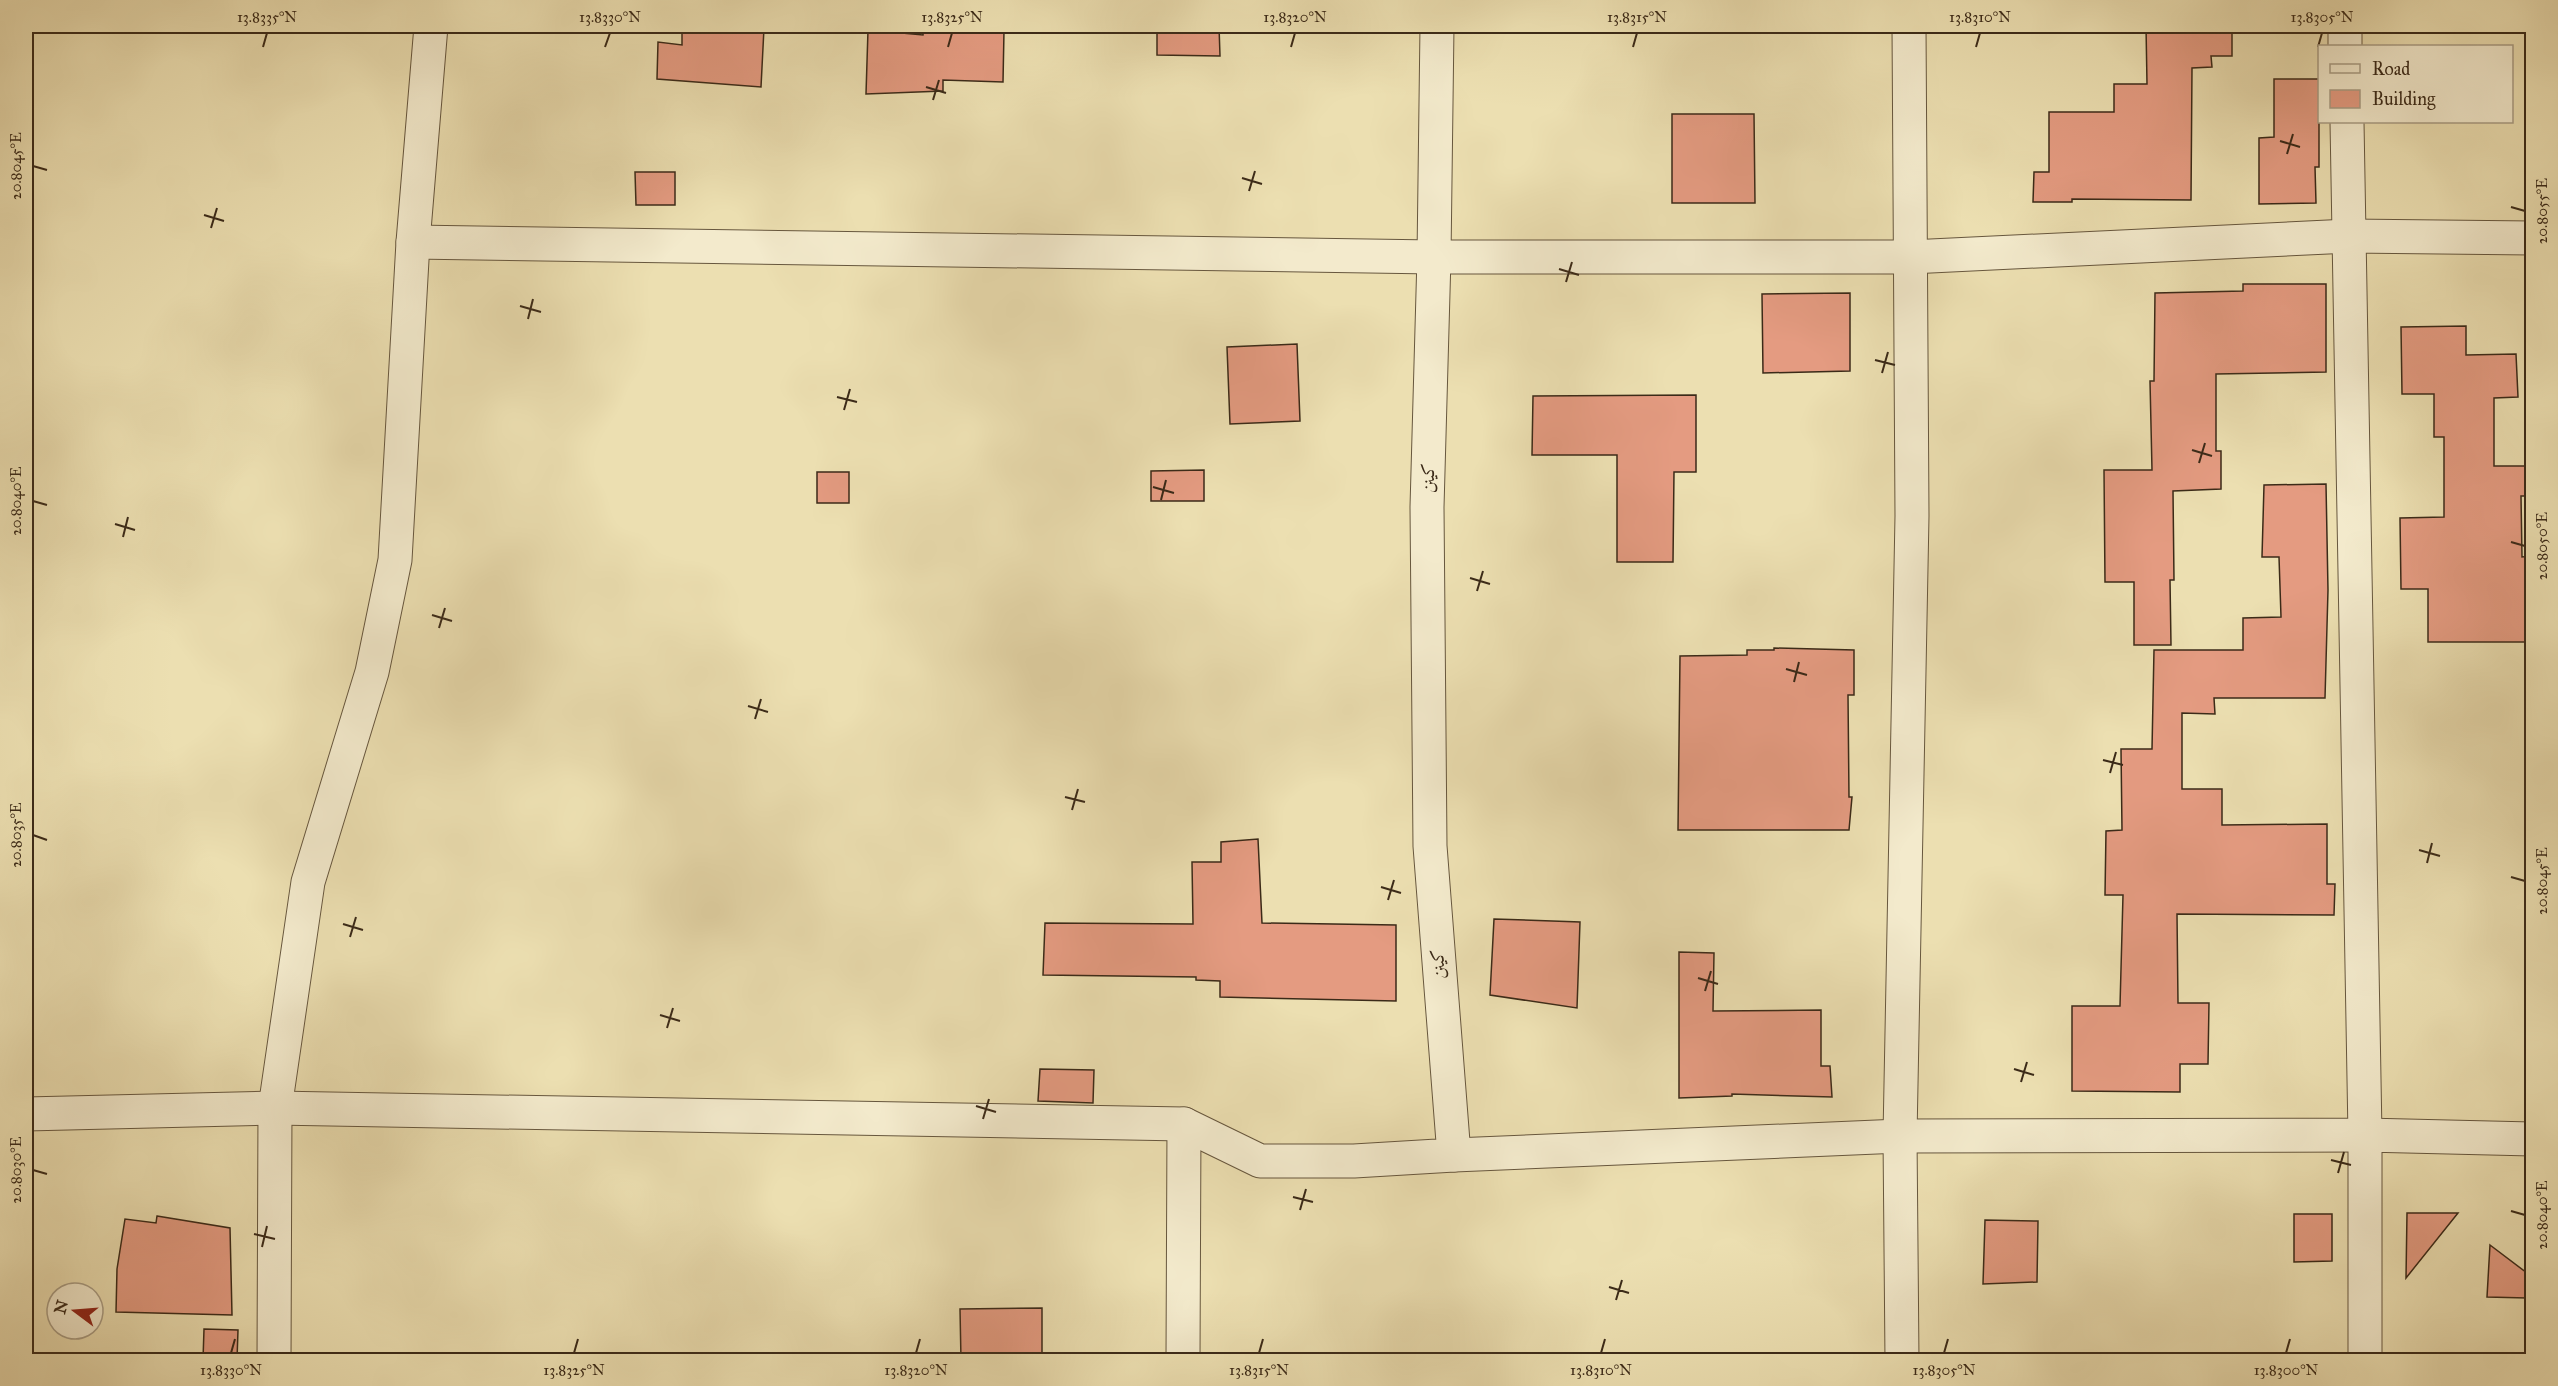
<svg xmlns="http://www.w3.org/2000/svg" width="2558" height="1386" viewBox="0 0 2558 1386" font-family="'IM FELL Great Primer',Amiri,serif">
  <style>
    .building { fill: #e49b81; stroke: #3b2a18; stroke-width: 1.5 }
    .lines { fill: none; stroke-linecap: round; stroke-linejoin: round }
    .street-casing { stroke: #67573e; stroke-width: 35 }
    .street { stroke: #f3eacc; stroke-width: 33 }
    .ticks { fill: none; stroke: #3b2a18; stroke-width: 2 }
    .labels { text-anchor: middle; stroke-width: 4.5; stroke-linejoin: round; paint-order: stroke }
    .street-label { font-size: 18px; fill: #3b2a18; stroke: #f3eacc }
    .neatline { fill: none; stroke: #3b2a18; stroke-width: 2 }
    .ticks-label { font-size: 15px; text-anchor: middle; fill: #3b2a18 }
  </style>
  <rect width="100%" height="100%" fill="#ecdfb1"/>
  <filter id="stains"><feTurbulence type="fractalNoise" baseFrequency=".00333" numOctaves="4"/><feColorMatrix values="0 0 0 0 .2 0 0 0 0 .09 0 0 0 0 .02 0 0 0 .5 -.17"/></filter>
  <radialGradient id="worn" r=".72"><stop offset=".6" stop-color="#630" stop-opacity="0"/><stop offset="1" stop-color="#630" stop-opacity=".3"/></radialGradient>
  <g class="building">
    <path d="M 682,26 L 764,28 L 761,87 L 657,79 L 658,42 L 682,45 Z"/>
    <path d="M 924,26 L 1004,31 L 1003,82 L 943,80 L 943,91 L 866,94 L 868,30 L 923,35 Z"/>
    <path d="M 1157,26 L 1219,26 L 1220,56 L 1157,55 Z"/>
    <path d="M 2146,26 L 2232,26 L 2232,56 L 2211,56 L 2212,67 L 2192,68 L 2191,200 L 2072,199 L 2072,202 L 2033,202 L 2034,172 L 2049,172 L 2049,112 L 2114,112 L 2114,84 L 2147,84 Z"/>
    <path d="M 2274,79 L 2319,79 L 2319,167 L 2315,167 L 2316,203 L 2259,204 L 2259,138 L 2274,137 Z"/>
    <path d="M 1672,114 L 1754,114 L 1755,203 L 1672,203 Z"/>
    <path d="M 635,172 L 675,172 L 675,205 L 636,205 Z"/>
    <path d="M 2243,284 L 2326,284 L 2326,372 L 2216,374 L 2216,451 L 2221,451 L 2221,489 L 2173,491 L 2174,580 L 2170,580 L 2171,645 L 2134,645 L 2134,582 L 2105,582 L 2104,470 L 2152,470 L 2150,381 L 2154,381 L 2155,293 L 2243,291 Z"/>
    <path d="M 1850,293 L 1850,371 L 1763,373 L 1762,294 Z"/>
    <path d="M 2466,326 L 2466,355 L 2516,354 L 2518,397 L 2494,398 L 2494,466 L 2532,466 L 2532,496 L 2521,496 L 2522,557 L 2531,556 L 2531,642 L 2428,642 L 2428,589 L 2401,589 L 2400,518 L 2444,517 L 2444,437 L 2434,437 L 2434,394 L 2402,394 L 2401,327 Z"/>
    <path d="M 1297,344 L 1300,421 L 1230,424 L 1227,347 Z"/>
    <path d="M 1696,395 L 1696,472 L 1674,472 L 1673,562 L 1617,562 L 1617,455 L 1532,455 L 1533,396 Z"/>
    <path d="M 1204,470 L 1204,501 L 1151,501 L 1151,471 Z"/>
    <rect x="817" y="472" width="32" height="31"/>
    <path d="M 2326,484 L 2328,590 L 2325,698 L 2214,698 L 2215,714 L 2182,713 L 2182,789 L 2222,789 L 2222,825 L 2327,824 L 2327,884 L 2335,884 L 2334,915 L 2177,914 L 2178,1003 L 2209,1003 L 2208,1064 L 2180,1064 L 2180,1092 L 2072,1091 L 2072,1006 L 2120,1006 L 2123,895 L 2105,895 L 2106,831 L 2122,830 L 2121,749 L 2152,749 L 2154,650 L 2243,650 L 2243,618 L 2281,617 L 2279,557 L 2262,557 L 2264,485 Z"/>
    <path d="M 1774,648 L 1854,650 L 1854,695 L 1848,695 L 1849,797 L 1852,797 L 1849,830 L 1678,830 L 1680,656 L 1747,655 L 1747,650 L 1774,650 Z"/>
    <path d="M 1258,839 L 1262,923 L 1396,925 L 1396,1001 L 1220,997 L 1220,981 L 1196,980 L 1196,977 L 1043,975 L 1045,923 L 1193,924 L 1192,862 L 1221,862 L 1221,842 Z"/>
    <path d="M 1494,919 L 1580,922 L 1577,1008 L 1490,995 Z"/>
    <path d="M 1679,952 L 1714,953 L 1713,1011 L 1821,1010 L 1821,1066 L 1830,1066 L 1832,1097 L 1732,1094 L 1732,1096 L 1679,1098 Z"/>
    <path d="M 1040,1069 L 1094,1070 L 1093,1103 L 1038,1101 Z"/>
    <path d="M 2407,1213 L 2458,1213 L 2406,1278 Z"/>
    <path d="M 2294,1214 L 2332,1214 L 2332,1261 L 2294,1262 Z"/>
    <path d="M 157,1216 L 230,1228 L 232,1315 L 116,1312 L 117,1269 L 125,1219 L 156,1223 Z"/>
    <path d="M 1985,1220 L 2038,1221 L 2037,1282 L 1983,1284 Z"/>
    <path d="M 2490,1245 L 2527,1273 L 2527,1298 L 2487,1297 Z"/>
    <path d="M 1042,1308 L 1042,1358 L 961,1360 L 960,1309 Z"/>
    <path d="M 204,1329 L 238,1330 L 237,1360 L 203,1360 Z"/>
  </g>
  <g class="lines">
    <g class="street-casing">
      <g id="street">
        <path d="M 1437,26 L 1434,257 L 1910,257 L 2349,236 L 2532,238"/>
        <path d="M 2345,26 L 2345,46"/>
        <path d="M 26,1114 L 275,1108 L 1184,1124 L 1260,1161 L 1354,1161 L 1454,1155 L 1430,846 L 1427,507 L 1434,257 L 413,242"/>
        <path d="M 1454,1155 L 1900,1136 L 2365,1135 L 2347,122"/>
        <path d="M 274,1360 L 275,1108 L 308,882 L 372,672 L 395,560 L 413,242 L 431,26"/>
        <path d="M 1183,1360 L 1184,1124"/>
        <path d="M 1902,1360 L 1900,1136 L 1912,516 L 1909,26"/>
        <path d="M 2365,1360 L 2365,1135 L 2532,1139"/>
      </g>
    </g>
    <use href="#street" class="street"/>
  </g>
  <path class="ticks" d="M 263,47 L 267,33M 605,47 L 610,33M 948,47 L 952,33M 1291,47 L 1295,33M 1633,47 L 1637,33M 1976,47 L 1980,33M 2318,47 L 2322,33M 926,87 L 946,93M 933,100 L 939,80M 2280,141 L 2300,147M 2287,154 L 2293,134M 33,166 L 47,170M 1242,178 L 1262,184M 1249,191 L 1255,171M 2511,207 L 2525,211M 204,215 L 224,221M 211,228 L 217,208M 1559,269 L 1579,275M 1566,282 L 1572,262M 520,306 L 541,312M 528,319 L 533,299M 1875,360 L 1895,365M 1882,373 L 1888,352M 837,397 L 857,402M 844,410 L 850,389M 2192,450 L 2212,456M 2199,463 L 2205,443M 1153,487 L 1174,493M 1161,500 L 1166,480M 33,501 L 47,505M 115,524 L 135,530M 123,537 L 128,517M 2511,542 L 2525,546M 1470,578 L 1490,584M 1477,591 L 1483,571M 432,615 L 452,621M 439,628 L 445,608M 1786,669 L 1807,675M 1794,682 L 1799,662M 748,706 L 768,712M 755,719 L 761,699M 2103,760 L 2123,765M 2110,773 L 2116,752M 1065,797 L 1085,802M 1072,810 L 1078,789M 33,835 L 47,840M 2419,850 L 2440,856M 2427,863 L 2432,843M 2511,877 L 2525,881M 1381,887 L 1401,893M 1388,900 L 1394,880M 343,924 L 363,930M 350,937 L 356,917M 1698,978 L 1718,984M 1705,991 L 1711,971M 660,1015 L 680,1021M 667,1028 L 673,1008M 2014,1069 L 2034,1075M 2021,1082 L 2027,1062M 976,1106 L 996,1112M 983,1119 L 989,1099M 2331,1160 L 2351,1165M 33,1170 L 47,1174M 2338,1173 L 2344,1152M 1293,1197 L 1313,1202M 1300,1210 L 1306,1189M 2511,1211 L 2525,1215M 254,1234 L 275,1239M 262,1247 L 267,1226M 1609,1287 L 1629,1293M 1616,1300 L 1622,1280M 231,1353 L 235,1339M 574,1353 L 578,1339M 916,1353 L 920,1339M 1259,1353 L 1263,1339M 1601,1353 L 1605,1339M 1944,1353 L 1948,1339M 2286,1353 L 2290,1339"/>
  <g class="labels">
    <g class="street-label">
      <text transform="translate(1428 478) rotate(-89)" y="6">كينن</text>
      <text transform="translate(1438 964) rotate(-94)" y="6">كينن</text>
    </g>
  </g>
  <rect width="2558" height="1386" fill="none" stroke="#ecdfb1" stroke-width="66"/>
  <rect x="2318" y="45" width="195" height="78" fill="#f3eacc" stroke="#a99d84" stroke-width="1.5"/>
  <rect x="2330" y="64" width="30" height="9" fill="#f3eacc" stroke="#a99d84" stroke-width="1.5"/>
  <text x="2372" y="75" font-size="18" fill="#3b2a18">Road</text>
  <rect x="2330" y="90" width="30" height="18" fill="#e49b81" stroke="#a99d84" stroke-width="1.5"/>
  <text x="2372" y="105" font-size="18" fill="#3b2a18">Building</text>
  <g transform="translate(75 1311) rotate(286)"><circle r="28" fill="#f3eacc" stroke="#a99d84" stroke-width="1.5"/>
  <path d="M0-4.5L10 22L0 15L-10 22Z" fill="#8f2418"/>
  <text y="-9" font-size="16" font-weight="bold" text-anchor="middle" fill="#3b2a18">N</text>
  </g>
  <rect x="33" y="33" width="2492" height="1320" class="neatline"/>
  <g class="ticks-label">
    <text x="267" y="22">13.8335°N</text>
    <text x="610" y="22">13.8330°N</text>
    <text x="952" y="22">13.8325°N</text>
    <text x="1295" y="22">13.8320°N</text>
    <text x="1637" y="22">13.8315°N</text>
    <text x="1980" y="22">13.8310°N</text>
    <text x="2322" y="22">13.8305°N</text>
    <text transform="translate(16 166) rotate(-90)" y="5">20.8045°E</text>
    <text transform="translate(2542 211) rotate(-90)" y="5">20.8055°E</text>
    <text transform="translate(16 501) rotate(-90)" y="5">20.8040°E</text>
    <text transform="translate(2542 546) rotate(-90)" y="5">20.8050°E</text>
    <text transform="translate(16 835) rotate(-90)" y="5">20.8035°E</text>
    <text transform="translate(2542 881) rotate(-90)" y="5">20.8045°E</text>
    <text transform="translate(16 1170) rotate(-90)" y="5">20.8030°E</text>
    <text transform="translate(2542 1215) rotate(-90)" y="5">20.8040°E</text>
    <text x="231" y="1375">13.8330°N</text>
    <text x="574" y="1375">13.8325°N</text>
    <text x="916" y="1375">13.8320°N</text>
    <text x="1259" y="1375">13.8315°N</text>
    <text x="1601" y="1375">13.8310°N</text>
    <text x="1944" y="1375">13.8305°N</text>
    <text x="2286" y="1375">13.8300°N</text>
  </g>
  <rect width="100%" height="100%" filter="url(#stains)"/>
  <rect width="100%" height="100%" fill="url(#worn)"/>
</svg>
